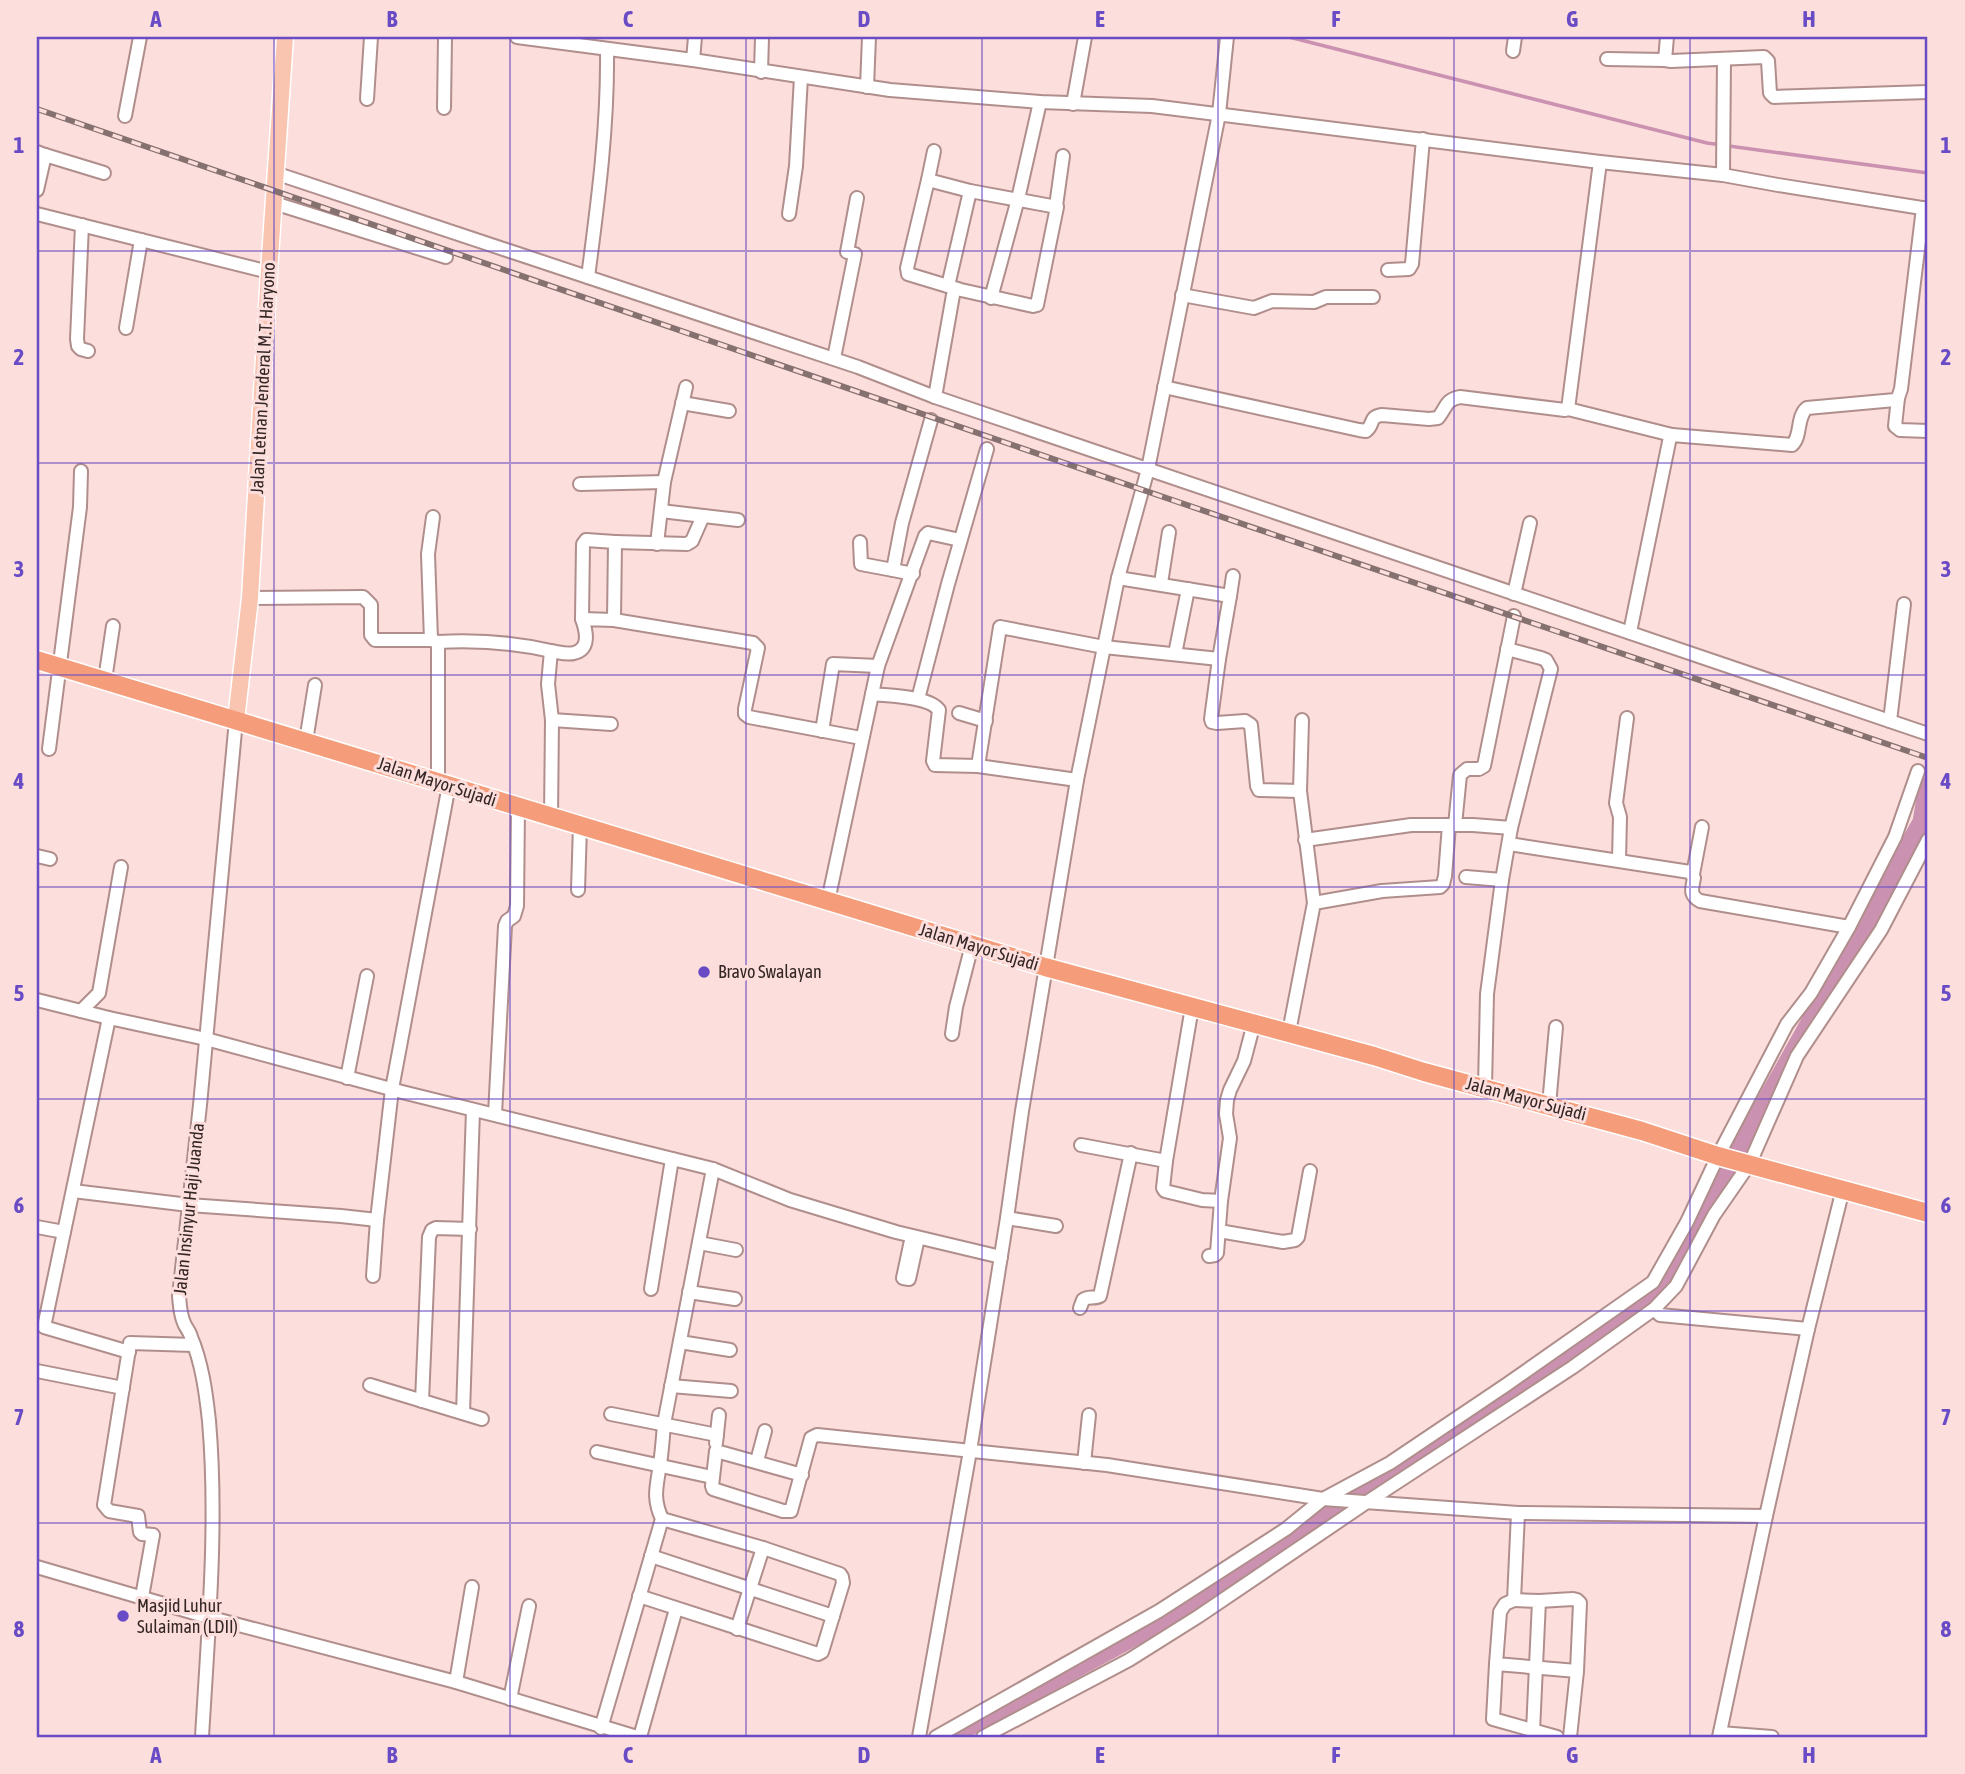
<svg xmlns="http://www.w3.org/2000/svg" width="1965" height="1774" viewBox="0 0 1965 1774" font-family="'Asap Condensed',sans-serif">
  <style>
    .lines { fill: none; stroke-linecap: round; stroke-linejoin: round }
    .stream { stroke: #cb91b0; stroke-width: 3.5 }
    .river { stroke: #cb91b0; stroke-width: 19 }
    .minor-casing { stroke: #b08e8c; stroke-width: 16 }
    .major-casing { stroke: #fff; stroke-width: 19 }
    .highway-casing { stroke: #fff; stroke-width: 21 }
    .minor { stroke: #fff; stroke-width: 12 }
    .major { stroke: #f9c4b0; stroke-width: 16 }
    .highway { stroke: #f59d7b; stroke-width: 18 }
    .rail-casing { stroke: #85716f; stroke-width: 6 }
    .rail { stroke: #fcdedc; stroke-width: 3.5; stroke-dasharray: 10; stroke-linecap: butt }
    .grid { fill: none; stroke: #694cc5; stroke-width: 2; stroke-opacity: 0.55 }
    .poi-dot { fill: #694cc5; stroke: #fcdedc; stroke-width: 2.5 }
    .labels { text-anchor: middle; stroke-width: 6; stroke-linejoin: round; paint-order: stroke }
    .street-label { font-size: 18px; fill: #342625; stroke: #fcdedc }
    .poi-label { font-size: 18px; fill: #342625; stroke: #fcdedc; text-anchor: start }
    .neatline { fill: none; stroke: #694cc5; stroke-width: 2.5 }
    .grid-label { font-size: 23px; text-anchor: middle; font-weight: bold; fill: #694cc5 }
  </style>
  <rect width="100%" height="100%" fill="#fcdedc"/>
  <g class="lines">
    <path class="stream" d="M 1289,37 L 1707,143 L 1928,173"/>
    <path class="river" d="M 950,1737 L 1203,1599 L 1662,1288 L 1922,822 L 1928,786"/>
    <g class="minor-casing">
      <g id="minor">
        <path d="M 517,37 L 693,60 L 890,90 L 1040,102 L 1152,106 L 1600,162 L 1723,175 L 1778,185 L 1928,209"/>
        <path d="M 1667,37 L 1665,60 L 1671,61 L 1764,57 L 1768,61 L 1770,93 L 1774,97 L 1928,92"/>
        <path d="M 1513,51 L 1515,37"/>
        <path d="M 1607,59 L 1665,60"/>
        <path d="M 693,60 L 695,37"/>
        <path d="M 761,72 L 762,37"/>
        <path d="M 867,87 L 869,37"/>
        <path d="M 367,99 L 371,37"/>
        <path d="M 1073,104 L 1085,37"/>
        <path d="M 444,108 L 445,37"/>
        <path d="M 125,116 L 140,37"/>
        <path d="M 37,152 L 45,155 L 37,190"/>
        <path d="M 45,155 L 104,173"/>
        <path d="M 275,173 L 858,367 L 935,397 L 1928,734"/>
        <path d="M 1723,175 L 1724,59"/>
        <path d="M 928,180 L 970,191 L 1057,207 L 1037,305 L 1033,306 L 961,290 L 908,274 L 907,268 Z"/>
        <path d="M 928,180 L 934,151"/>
        <path d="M 274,203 L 446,257"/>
        <path d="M 1056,206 L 1063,156"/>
        <path d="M 37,214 L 269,272"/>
        <path d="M 789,214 L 796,166 L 801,77"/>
        <path d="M 82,225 L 77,339 L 78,346 L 81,349 L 88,351"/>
        <path d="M 1388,270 L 1409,269 L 1412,264 L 1423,139"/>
        <path d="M 588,277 C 598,201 608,127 607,50"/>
        <path d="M 948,286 L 970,191"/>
        <path d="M 1182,295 L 1254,308 L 1272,301 L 1314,302 L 1326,297 L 1373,297"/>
        <path d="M 991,298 L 1018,199 L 1040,102"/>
        <path d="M 126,328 L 141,240"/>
        <path d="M 834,358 L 855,254 L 847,252 L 857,198"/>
        <path d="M 1164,387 L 1359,430 L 1366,431 C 1375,424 1368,417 1382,415 L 1429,419 L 1438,418 C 1447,407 1445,400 1460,397 L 1565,410 L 1568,409 L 1600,162"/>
        <path d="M 935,397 L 953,295"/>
        <path d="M 1898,398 L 1895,426 L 1900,430 L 1928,431"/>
        <path d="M 682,403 L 729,411"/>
        <path d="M 1568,409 L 1672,435"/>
        <path d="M 580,484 L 664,482"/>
        <path d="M 661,511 L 738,520"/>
        <path d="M 615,542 L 687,544 L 692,541 L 703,516"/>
        <path d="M 860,542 L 861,564 L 893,570"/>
        <path d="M 657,544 L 664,482 L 686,387"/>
        <path d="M 913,574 L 893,570 L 902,523 L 931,420"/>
        <path d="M 1161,583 L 1169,532"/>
        <path d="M 1514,594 L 1530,523"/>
        <path d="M 1230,596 L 1233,576"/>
        <path d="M 250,598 L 363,597 L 371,605 L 371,635 L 375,640 L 431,640 L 438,642 L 438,781"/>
        <path d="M 582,619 L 583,544 L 586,540 L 615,542 L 614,620"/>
        <path d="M 1630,632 L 1670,437 L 1672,435 L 1792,445 C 1802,436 1796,417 1807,408 L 1895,400 L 1898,398 L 1901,389 L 1923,208"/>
        <path d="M 431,640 L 428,554 L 433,517"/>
        <path d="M 438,642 C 477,640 513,642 551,651"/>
        <path d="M 1175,654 L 1188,589"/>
        <path d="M 1219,659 L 1211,719 L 1212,722 L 1217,723 L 1245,721 L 1251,725 L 1257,786 L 1259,790 L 1300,791"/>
        <path d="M 105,680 L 113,626"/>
        <path d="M 872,694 C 889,696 929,696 939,710 L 933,761 L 935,765 L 978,766 L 1077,780"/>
        <path d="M 918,699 L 948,584 L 987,449"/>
        <path d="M 959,713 L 986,721"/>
        <path d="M 552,720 L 611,724"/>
        <path d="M 1302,720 L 1300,791 L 1314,903"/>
        <path d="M 1890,721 L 1904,604"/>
        <path d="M 822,731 L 833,664 L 878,666"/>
        <path d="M 306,741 L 315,685"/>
        <path d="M 49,749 L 80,507 L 81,471"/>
        <path d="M 978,766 L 1000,627 L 1104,647 L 1219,659 L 1230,596 L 1118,578"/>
        <path d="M 551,818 L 552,720 L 548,684 L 551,651 C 558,652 567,655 574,653 C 591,649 586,630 582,619 L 614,620 L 753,643 L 758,648 L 745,709 L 745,714 L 749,717 L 861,738"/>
        <path d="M 1455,825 L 1460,775 L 1467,769 L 1479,769 L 1484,766 L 1514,616"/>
        <path d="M 1305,840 L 1411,825 L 1473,825 L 1511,828"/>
        <path d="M 1509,844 L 1690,872 L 1694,878 C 1692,889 1689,895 1700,901 L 1849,927"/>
        <path d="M 37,856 L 50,859"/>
        <path d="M 1619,860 L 1620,817 L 1616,803 L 1627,718"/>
        <path d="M 1693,874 L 1702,827"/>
        <path d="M 1466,877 L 1502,880"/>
        <path d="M 578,890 L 580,826"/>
        <path d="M 828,901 L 878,666 L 925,536 L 928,533 L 960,540"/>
        <path d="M 37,1000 L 109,1018 L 206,1039 L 402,1092 L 713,1169 L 790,1200 L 896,1232 L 1001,1257"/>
        <path d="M 81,1011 L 99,993 L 121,867"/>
        <path d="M 109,1018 L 44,1327 L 129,1352"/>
        <path d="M 1289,1032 L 1314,903 L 1382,891 L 1440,887 L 1443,884 L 1445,876 L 1449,825"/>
        <path d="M 952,1034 L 956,1007 L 972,945"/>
        <path d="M 347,1078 L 367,976"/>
        <path d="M 1485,1087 L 1487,994 L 1502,880 L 1511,828 L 1551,669 L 1546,660 L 1541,658 L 1507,649"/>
        <path d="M 1549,1105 L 1556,1027"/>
        <path d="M 495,1114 L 505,926 L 507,921 L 514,916 L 517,906 L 518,807"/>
        <path d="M 1081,1145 L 1166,1161 L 1192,1007"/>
        <path d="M 1166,1161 L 1163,1188 L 1165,1191 L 1202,1200 L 1221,1201 L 1230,1138 L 1226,1114 L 1227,1100 L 1230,1090 L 1244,1061 L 1254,1023"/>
        <path d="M 73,1191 L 189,1205 L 341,1216 L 377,1220"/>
        <path d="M 1007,1218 L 1056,1226"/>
        <path d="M 37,1227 L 64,1232"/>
        <path d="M 1219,1231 L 1283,1242 L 1295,1240 L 1298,1237 L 1310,1171"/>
        <path d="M 912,1236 L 903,1278 L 909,1279 L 918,1238"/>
        <path d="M 699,1243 L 736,1250"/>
        <path d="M 1209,1256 L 1215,1255 L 1217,1253 L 1221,1201"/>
        <path d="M 373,1276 L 377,1220 L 392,1089 L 449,785"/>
        <path d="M 651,1289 L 672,1159"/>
        <path d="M 689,1292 L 735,1299"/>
        <path d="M 1080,1308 L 1083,1300 C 1088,1296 1094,1299 1100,1296 L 1131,1153"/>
        <path d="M 1654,1309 L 1660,1315 L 1808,1329"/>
        <path d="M 680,1342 L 730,1350"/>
        <path d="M 37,1371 L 123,1388"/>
        <path d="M 370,1385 L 482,1419"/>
        <path d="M 671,1386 L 731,1391"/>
        <path d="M 422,1401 L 429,1237 L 432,1230 L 436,1228 L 470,1229"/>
        <path d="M 463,1413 L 473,1110"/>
        <path d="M 611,1414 L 717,1435"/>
        <path d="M 716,1443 L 719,1415"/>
        <path d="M 597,1452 L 712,1477"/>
        <path d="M 757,1461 L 765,1431"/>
        <path d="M 1084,1463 L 1089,1415"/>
        <path d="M 802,1475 L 716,1451 L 712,1486 L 713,1489 L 783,1511 L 791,1511 L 811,1438 L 817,1435 L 1107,1465 L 1323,1499 L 1518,1513 L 1766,1516"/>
        <path d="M 1518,1513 L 1514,1600 L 1505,1604 L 1500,1612 L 1496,1664 L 1577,1671 L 1570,1737"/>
        <path d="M 651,1556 L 833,1616"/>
        <path d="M 37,1567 L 208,1617 L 456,1682 L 637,1737"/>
        <path d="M 639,1596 L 818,1654 L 822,1652 L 843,1583 L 842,1577 L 840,1574 L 763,1548 L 662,1519"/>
        <path d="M 142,1597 L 153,1535 L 142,1534 L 140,1532 L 138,1516 L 109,1511 L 104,1505 L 130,1343 L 194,1345"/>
        <path d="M 1514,1600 L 1539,1601 L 1533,1731"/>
        <path d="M 1539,1601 L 1573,1599 L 1577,1600 L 1580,1603 L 1577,1671"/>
        <path d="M 737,1629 L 763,1548"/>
        <path d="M 1496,1664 L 1493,1719 L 1557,1737"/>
        <path d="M 456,1682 L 472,1587"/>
        <path d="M 510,1699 L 529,1606"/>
        <path d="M 601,1728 L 662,1519 C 652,1497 657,1486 660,1464 C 662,1451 663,1437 664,1424 L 713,1169"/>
        <path d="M 1720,1733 L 1772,1737"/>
        <path d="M 202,1737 C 208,1633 218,1525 209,1421 C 206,1393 202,1363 191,1337 C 190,1332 186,1328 184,1323 C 180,1314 180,1306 179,1296 L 200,1105 L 236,720"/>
        <path d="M 640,1737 L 676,1609"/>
        <path d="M 919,1737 L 970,1451 L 1007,1218 L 1022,1111 L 1077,780 L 1118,578 L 1148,469 L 1219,114 L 1227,37"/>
        <path d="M 936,1737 L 1159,1611 L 1286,1529 L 1323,1499 L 1390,1463 L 1506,1385 L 1653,1282 L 1687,1222 L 1718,1156 L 1787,1024 L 1811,993 L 1849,927 L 1895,837 L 1918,771"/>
        <path d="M 983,1737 L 1129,1660 L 1199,1616 L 1367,1502 L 1573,1367 L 1654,1309 L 1676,1286 L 1714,1215 L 1750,1163 L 1797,1056 L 1881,930 L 1928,840"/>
        <path d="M 1719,1737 L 1766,1516 L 1808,1329 L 1843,1189"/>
      </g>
    </g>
    <g class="major-casing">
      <path id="major" d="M 236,720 L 250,598 L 269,272 L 285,37"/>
    </g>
    <g class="highway-casing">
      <path id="highway" d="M 37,660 L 1045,967 L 1374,1056 L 1424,1072 L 1642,1131 L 1718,1156 L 1928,1213"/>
    </g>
    <use href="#minor" class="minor"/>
    <use href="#major" class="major"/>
    <use href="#highway" class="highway"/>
    <g class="rail-casing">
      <path id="rail" d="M 37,109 L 1143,490 L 1928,758"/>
    </g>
    <use href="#rail" class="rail"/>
  </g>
  <path class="grid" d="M 274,37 L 274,1737M 510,37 L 510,1737M 746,37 L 746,1737M 982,37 L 982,1737M 1218,37 L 1218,1737M 1454,37 L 1454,1737M 1690,37 L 1690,1737M 37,251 L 1928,251M 37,463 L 1928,463M 37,675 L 1928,675M 37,887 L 1928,887M 37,1099 L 1928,1099M 37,1311 L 1928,1311M 37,1523 L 1928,1523"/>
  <g class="poi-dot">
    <circle cx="704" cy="972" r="7"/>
    <circle cx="123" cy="1616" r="7"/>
  </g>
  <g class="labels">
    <g class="street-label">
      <text transform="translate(263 378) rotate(-87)" y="6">Jalan Letnan Jenderal M.T. Haryono</text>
      <text transform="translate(437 782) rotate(18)" y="6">Jalan Mayor Sujadi</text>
      <text transform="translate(979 947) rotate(17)" y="6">Jalan Mayor Sujadi</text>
      <text transform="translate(1526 1099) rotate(15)" y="6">Jalan Mayor Sujadi</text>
      <text transform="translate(189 1209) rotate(-84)" y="6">Jalan Insinyur Haji Juanda</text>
    </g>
    <g class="poi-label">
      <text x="718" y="978">Bravo Swalayan</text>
      <text x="137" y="1612">Masjid Luhur<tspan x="137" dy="21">Sulaiman (LDII)</tspan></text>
    </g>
  </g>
  <rect width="1965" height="1774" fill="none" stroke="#fcdedc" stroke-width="77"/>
  <rect x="38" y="38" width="1888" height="1698" class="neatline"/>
  <g class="grid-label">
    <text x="156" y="27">A</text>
    <text x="392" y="27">B</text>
    <text x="628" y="27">C</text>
    <text x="864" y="27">D</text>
    <text x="1100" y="27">E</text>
    <text x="1336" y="27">F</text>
    <text x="1572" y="27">G</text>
    <text x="1809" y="27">H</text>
    <text x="19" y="153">1</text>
    <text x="1946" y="153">1</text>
    <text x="19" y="365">2</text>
    <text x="1946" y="365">2</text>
    <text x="19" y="577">3</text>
    <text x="1946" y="577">3</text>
    <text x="19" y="789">4</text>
    <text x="1946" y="789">4</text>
    <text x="19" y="1001">5</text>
    <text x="1946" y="1001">5</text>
    <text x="19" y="1213">6</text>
    <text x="1946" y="1213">6</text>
    <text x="19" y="1425">7</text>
    <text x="1946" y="1425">7</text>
    <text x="19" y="1637">8</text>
    <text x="1946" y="1637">8</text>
    <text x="156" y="1763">A</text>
    <text x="392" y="1763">B</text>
    <text x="628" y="1763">C</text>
    <text x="864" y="1763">D</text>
    <text x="1100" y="1763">E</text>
    <text x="1336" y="1763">F</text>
    <text x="1572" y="1763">G</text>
    <text x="1809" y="1763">H</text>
  </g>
</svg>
